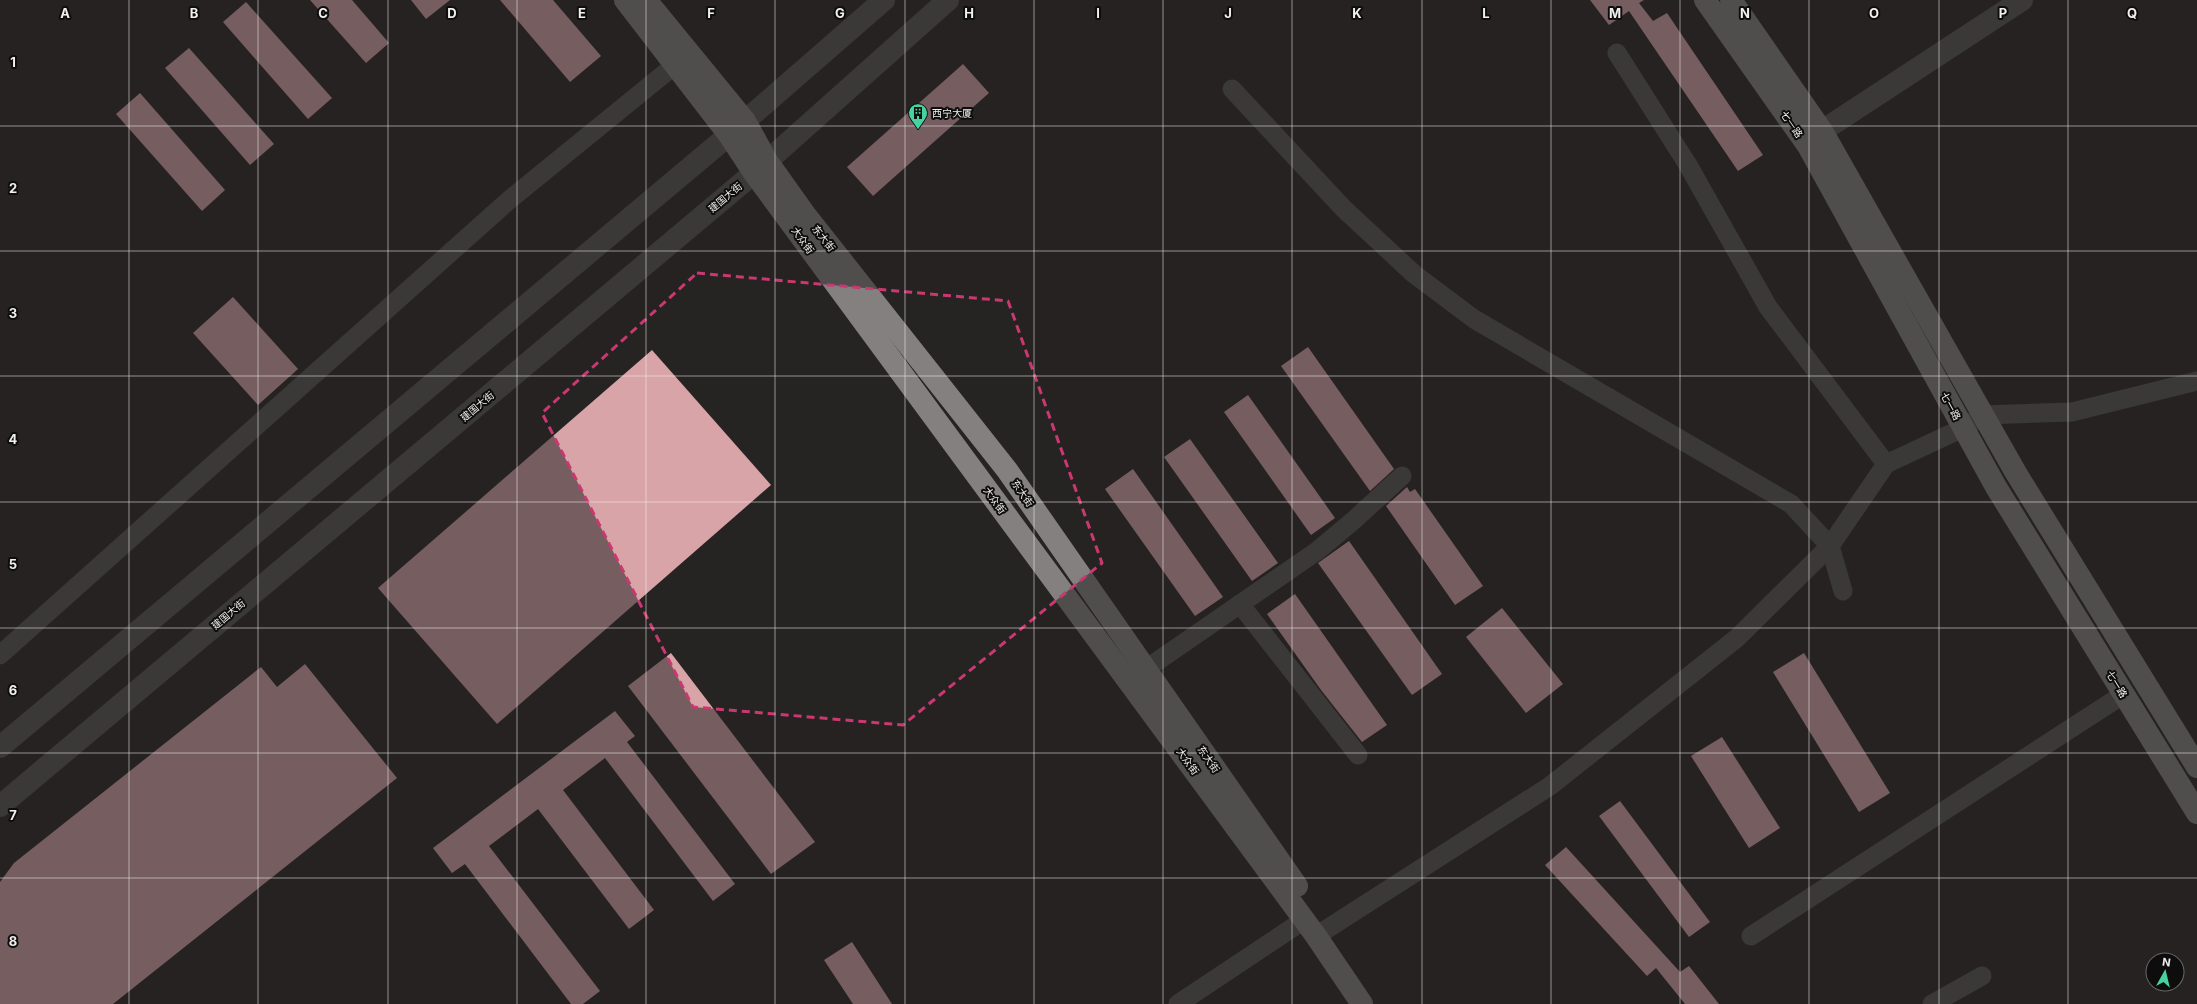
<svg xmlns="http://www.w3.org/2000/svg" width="2197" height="1004" viewBox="0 0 2197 1004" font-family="Inter,'Noto Sans SC',sans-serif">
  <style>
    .building { fill: #d8a4a8 }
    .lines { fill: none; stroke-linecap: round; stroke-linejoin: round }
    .minor { stroke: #545252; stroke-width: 19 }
    .tertiary { stroke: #545252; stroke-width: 22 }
    .primary { stroke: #848080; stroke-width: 22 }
    .marked { fill: none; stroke: #c93871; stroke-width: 3; stroke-dasharray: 8 5; stroke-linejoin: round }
    .grid { fill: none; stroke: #f2efef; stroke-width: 1; stroke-opacity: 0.55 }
    .labels { text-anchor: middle; stroke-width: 4; stroke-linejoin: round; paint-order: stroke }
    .poi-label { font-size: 10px; fill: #f2efef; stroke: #0e0d0d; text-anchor: start }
    .street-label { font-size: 10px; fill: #f2efef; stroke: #0e0d0d }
    .grid-label { font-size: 13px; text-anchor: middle; font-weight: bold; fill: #f2efef; stroke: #0e0d0d; stroke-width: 4; stroke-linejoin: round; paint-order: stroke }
  </style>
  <rect width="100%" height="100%" fill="#262323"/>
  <g class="building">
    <path d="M 310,0 L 352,0 L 389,43 L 366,63 Z"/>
    <path d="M 411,0 L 450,0 L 426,19 Z"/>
    <path d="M 500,0 L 553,0 L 601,56 L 570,82 Z"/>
    <path d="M 1590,0 L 1644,0 L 1639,3 L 1653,21 L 1667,13 L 1763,155 L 1738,171 L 1629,11 L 1609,25 Z"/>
    <path d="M 246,2 L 332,98 L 308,119 L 223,22 Z"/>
    <path d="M 189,48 L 274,144 L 250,165 L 165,68 Z"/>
    <path d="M 963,64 L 989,93 L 873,196 L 847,167 Z"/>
    <path d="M 140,93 L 225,190 L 202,211 L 116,114 Z"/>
    <path d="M 233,297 L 298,369 L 258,405 L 193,333 Z"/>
    <path d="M 1308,347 L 1394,469 L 1370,491 L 1281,366 Z"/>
    <path d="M 652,350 L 771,485 L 497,724 L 378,588 Z"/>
    <path d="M 1248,395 L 1335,518 L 1311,535 L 1224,412 Z"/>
    <path d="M 1190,439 L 1278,563 L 1252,581 L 1164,457 Z"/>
    <path d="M 1133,469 L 1223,597 L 1195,616 L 1105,489 Z"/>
    <path d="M 1407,487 L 1410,492 L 1415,489 L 1483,586 L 1455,605 L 1386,506 Z"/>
    <path d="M 1349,541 L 1442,674 L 1412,695 L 1318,563 Z"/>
    <path d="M 1295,594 L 1387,725 L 1362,742 L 1321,690 L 1267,614 Z"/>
    <path d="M 1502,608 L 1563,684 L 1526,713 L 1466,637 Z"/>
    <path d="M 671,653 L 815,842 L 771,874 L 628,686 Z"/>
    <path d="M 1804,653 L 1890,793 L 1859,812 L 1773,672 Z"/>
    <path d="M 305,664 L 397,778 L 113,1004 L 0,1004 L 0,882 L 14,863 L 261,667 L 277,687 Z"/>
    <path d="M 615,711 L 635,736 L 627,742 L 735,884 L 713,901 L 605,758 L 563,790 L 654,910 L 629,929 L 538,809 L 489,846 L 600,991 L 583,1004 L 571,1004 L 465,864 L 452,873 L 433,848 Z"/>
    <path d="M 1722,737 L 1780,828 L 1749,848 L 1691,756 Z"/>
    <path d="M 1620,801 L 1710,922 L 1689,937 L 1599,816 Z"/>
    <path d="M 1566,847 L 1680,972 L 1689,966 L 1719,1004 L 1685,1004 L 1656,968 L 1647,976 L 1545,865 Z"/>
    <path d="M 852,942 L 892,1004 L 853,1004 L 824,960 Z"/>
  </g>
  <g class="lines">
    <g class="minor">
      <path d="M 1617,53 L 1688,165 L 1768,307 L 1886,464"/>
      <path d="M 1232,89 L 1344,209 L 1414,274 L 1474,319 L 1791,504 L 1830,546 L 1843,591"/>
      <path d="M 1240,604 L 1358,755"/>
      <path d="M 0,655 L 508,201 L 675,65"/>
      <path d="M 1146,669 L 1317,551 L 1354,520 L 1402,476"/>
      <path d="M 1316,936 L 1550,786 L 1737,638 L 1830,546 L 1886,464 L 1963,428 L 1983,415 L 2072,412 L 2197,381"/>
      <path d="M 1751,936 L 2124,694"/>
      <path d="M 1178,1004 L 1304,920"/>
      <path d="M 1932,1004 L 1982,976"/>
    </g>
    <g class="tertiary">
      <path d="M 1822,131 L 2022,0"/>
      <path d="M 0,747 L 729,135 L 884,0"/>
      <path d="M 0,806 L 754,173 L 948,0"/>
    </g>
    <g class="primary">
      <path d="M 625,0 L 729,135 L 754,173 L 1316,936 L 1362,1004"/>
      <path d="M 646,0 L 745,121 L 767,161 L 804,213 L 1007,470 L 1297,886"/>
      <path d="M 1705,0 L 1808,146 L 1996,487 L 2197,813"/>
      <path d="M 1731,0 L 1822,131 L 2016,473 L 2197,767"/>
    </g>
  </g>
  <path d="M0 0H2197V1004H0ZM 697,273 L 1008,301 L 1102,563 L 903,725 L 693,707 L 542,413 Z" fill="#262323" fill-opacity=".55" fill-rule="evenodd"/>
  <path class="marked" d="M 697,273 L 1008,301 L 1102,563 L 903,725 L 693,707 L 542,413 Z"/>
  <path class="grid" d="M 129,0 L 129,1004M 258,0 L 258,1004M 388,0 L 388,1004M 517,0 L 517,1004M 646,0 L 646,1004M 775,0 L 775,1004M 905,0 L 905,1004M 1034,0 L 1034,1004M 1163,0 L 1163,1004M 1292,0 L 1292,1004M 1422,0 L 1422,1004M 1551,0 L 1551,1004M 1680,0 L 1680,1004M 1809,0 L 1809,1004M 1939,0 L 1939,1004M 2068,0 L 2068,1004M 0,126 L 2197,126M 0,251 L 2197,251M 0,376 L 2197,376M 0,502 L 2197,502M 0,628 L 2197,628M 0,753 L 2197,753M 0,878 L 2197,878"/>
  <defs>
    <g id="building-pin" transform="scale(1)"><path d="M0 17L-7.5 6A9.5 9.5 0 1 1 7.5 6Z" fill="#45d49f" stroke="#0e0d0d"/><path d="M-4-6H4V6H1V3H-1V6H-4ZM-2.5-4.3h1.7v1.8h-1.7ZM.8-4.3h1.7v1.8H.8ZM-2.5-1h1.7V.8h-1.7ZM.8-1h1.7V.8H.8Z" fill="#111"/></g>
  </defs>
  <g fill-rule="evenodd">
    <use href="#building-pin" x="918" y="113"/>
  </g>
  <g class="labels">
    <g class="poi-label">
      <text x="932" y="117">西宁大厦</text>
    </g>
    <g class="street-label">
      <text transform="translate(1792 124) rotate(55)" y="4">七一路</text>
      <text transform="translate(725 197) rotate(-40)" y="4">建国大街</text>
      <text transform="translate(824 238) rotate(52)" y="4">东大街</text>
      <text transform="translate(803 240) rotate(54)" y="4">大众街</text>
      <text transform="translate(477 406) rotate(-40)" y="4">建国大街</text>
      <text transform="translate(1951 406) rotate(61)" y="4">七一路</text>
      <text transform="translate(1023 493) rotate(55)" y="4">东大街</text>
      <text transform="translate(995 500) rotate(54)" y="4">大众街</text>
      <text transform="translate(228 614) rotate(-40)" y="4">建国大街</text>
      <text transform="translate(2117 684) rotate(58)" y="4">七一路</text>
      <text transform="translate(1209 759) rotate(55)" y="4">东大街</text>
      <text transform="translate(1188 761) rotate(54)" y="4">大众街</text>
    </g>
  </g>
  <g class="grid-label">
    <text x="65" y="18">A</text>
    <text x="194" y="18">B</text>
    <text x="323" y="18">C</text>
    <text x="452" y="18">D</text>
    <text x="582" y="18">E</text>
    <text x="711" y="18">F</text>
    <text x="840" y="18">G</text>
    <text x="969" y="18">H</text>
    <text x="1098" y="18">I</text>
    <text x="1228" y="18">J</text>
    <text x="1357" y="18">K</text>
    <text x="1486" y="18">L</text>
    <text x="1615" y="18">M</text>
    <text x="1745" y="18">N</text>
    <text x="1874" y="18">O</text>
    <text x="2003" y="18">P</text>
    <text x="2132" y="18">Q</text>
    <text x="13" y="67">1</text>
    <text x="13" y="193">2</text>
    <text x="13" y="318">3</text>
    <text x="13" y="444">4</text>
    <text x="13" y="569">5</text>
    <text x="13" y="695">6</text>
    <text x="13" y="820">7</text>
    <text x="13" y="946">8</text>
  </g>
  <g transform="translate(2165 972) rotate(8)"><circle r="19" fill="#0e0d0d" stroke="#696767"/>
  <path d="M0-3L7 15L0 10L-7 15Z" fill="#45d49f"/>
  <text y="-6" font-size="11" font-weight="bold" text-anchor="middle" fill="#f2efef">N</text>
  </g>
</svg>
